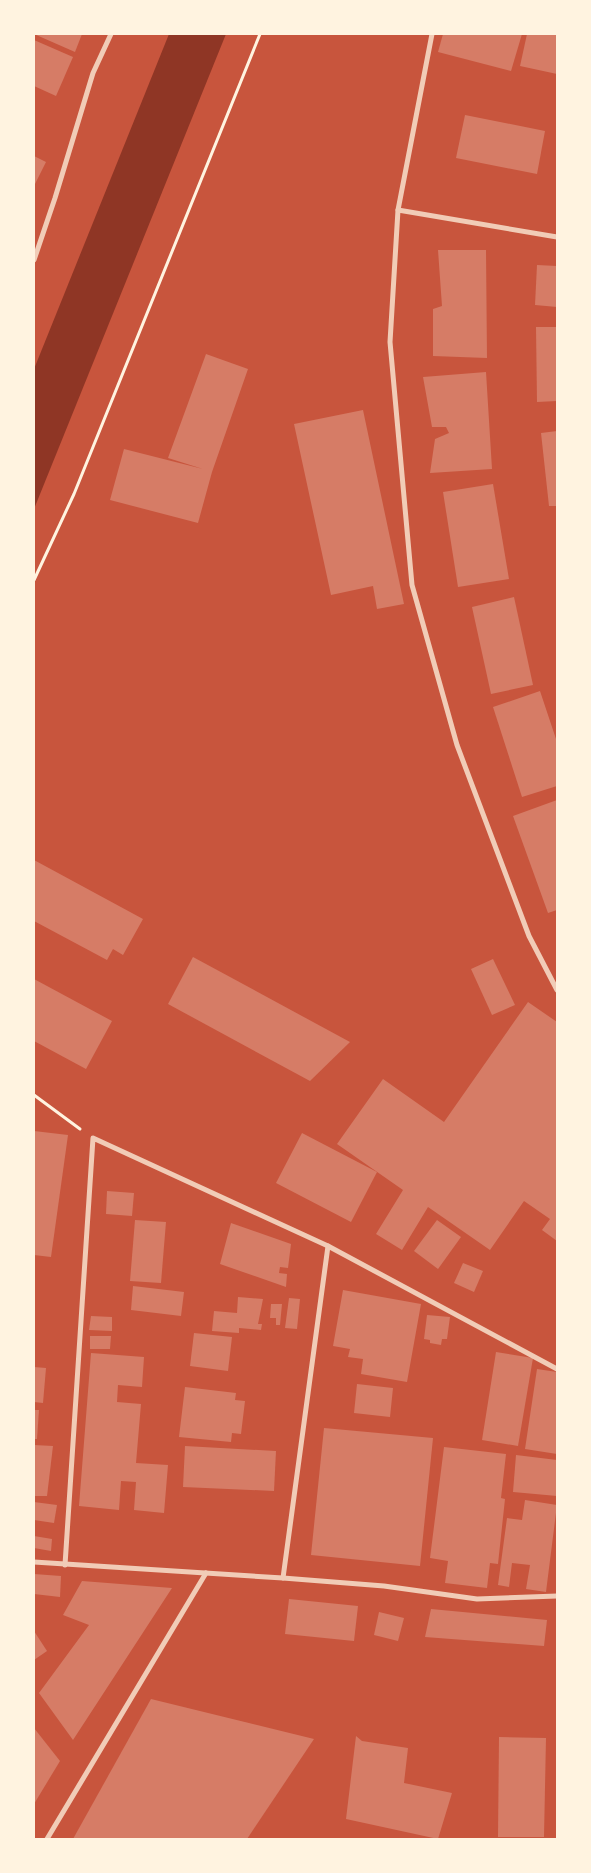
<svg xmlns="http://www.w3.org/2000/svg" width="591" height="1873" viewBox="0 0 591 1873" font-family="Figtree,sans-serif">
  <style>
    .water { fill: #8f3625 }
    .building { fill: #d67c66 }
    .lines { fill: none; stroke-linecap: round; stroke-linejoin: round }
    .path { stroke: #fff3e0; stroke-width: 3 }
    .minor { stroke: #f1ccb7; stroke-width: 5 }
  </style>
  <rect width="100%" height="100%" fill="#c8553d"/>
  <path class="water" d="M 169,34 L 226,34 L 34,509 L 34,369 Z"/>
  <g class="building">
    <path d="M 34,34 L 82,34 L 75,52 Z"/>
    <path d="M 443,34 L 522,34 L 511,71 L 438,52 Z"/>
    <path d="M 527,34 L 557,34 L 557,74 L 520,66 Z"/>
    <path d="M 34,40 L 73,57 L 56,96 L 34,86 Z"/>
    <path d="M 465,115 L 545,131 L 537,174 L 456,158 Z"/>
    <path d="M 34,156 L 46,162 L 34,186 Z"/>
    <path d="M 438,250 L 486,250 L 487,358 L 433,356 L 433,309 L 442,306 Z"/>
    <path d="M 537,265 L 557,266 L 557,307 L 535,305 Z"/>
    <path d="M 536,327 L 557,327 L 557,401 L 537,402 Z"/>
    <path d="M 206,354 L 248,369 L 212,472 L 198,523 L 110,500 L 124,449 L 203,469 L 168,458 Z"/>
    <path d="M 486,372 L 492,469 L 430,473 L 435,439 L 449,433 L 446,427 L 432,427 L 423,377 Z"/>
    <path d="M 363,410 L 404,604 L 377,609 L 373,586 L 331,595 L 294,424 Z"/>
    <path d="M 557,431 L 557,506 L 549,506 L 541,433 Z"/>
    <path d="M 493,484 L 509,579 L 458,587 L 443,492 Z"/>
    <path d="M 514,597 L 533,685 L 491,694 L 472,607 Z"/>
    <path d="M 540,691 L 557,742 L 557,786 L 522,797 L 493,707 Z"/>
    <path d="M 557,800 L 557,910 L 548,913 L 513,816 Z"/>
    <path d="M 34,860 L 143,919 L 123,955 L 113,949 L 107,960 L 34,921 Z"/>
    <path d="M 193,957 L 350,1042 L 310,1081 L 168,1004 Z"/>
    <path d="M 493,959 L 515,1005 L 492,1015 L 471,969 Z"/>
    <path d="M 34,979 L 112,1021 L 86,1069 L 34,1041 Z"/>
    <path d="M 528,1002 L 557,1022 L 557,1241 L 542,1230 L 550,1219 L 524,1201 L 490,1250 L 428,1207 L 402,1250 L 376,1234 L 403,1190 L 337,1144 L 383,1079 L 444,1122 Z"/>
    <path d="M 34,1131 L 68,1135 L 51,1257 L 34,1255 Z"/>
    <path d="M 302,1133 L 377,1172 L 351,1222 L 276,1183 Z"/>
    <path d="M 107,1191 L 134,1193 L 132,1216 L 106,1214 Z"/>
    <path d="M 135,1220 L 166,1222 L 161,1283 L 130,1281 Z"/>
    <path d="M 437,1220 L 461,1237 L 438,1269 L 414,1251 Z"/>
    <path d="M 231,1223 L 291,1244 L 288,1268 L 280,1267 L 279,1273 L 287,1274 L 286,1287 L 220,1264 Z"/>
    <path d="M 463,1263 L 483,1271 L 474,1292 L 454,1283 Z"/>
    <path d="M 133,1286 L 184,1292 L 181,1316 L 131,1310 Z"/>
    <path d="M 343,1290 L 421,1304 L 407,1382 L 361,1374 L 363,1359 L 348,1357 L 350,1349 L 333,1346 Z"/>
    <path d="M 238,1297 L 263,1299 L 258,1324 L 262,1324 L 261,1330 L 239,1328 L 239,1333 L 212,1331 L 214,1311 L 237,1313 Z"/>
    <path d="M 289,1298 L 300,1299 L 297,1329 L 285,1328 Z"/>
    <path d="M 271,1304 L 282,1304 L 280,1325 L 276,1325 L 276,1318 L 270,1318 Z"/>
    <path d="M 427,1315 L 450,1317 L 447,1339 L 442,1339 L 441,1345 L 430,1343 L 430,1340 L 424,1339 Z"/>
    <path d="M 91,1316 L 112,1317 L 112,1331 L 89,1330 Z"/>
    <path d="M 194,1333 L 232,1337 L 228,1371 L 190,1366 Z"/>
    <path d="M 90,1336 L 111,1336 L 110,1349 L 90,1349 Z"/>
    <path d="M 496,1352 L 533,1358 L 518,1446 L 482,1440 Z"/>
    <path d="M 91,1353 L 144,1357 L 142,1387 L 118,1385 L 117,1402 L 141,1404 L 136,1463 L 168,1465 L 164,1513 L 134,1510 L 136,1482 L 121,1481 L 119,1510 L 79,1506 Z"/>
    <path d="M 34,1367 L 46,1368 L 43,1403 L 34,1402 Z"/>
    <path d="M 537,1369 L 557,1372 L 557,1454 L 525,1449 Z"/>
    <path d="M 357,1384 L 393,1388 L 390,1417 L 354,1413 Z"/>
    <path d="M 185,1387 L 236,1393 L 235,1400 L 245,1401 L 241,1434 L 232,1433 L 231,1442 L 179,1437 Z"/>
    <path d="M 34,1410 L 39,1410 L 37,1439 L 34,1439 Z"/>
    <path d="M 324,1428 L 433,1438 L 420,1566 L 311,1555 Z"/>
    <path d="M 34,1445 L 53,1446 L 47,1496 L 34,1496 Z"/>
    <path d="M 185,1446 L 276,1451 L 274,1491 L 183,1487 Z"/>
    <path d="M 444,1447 L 506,1454 L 501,1498 L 505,1499 L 498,1564 L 490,1563 L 487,1588 L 445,1583 L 448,1561 L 430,1558 Z"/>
    <path d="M 516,1455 L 557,1460 L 557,1496 L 513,1492 Z"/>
    <path d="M 525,1500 L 557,1505 L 546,1592 L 526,1589 L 530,1565 L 512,1563 L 509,1587 L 498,1585 L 507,1518 L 522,1520 Z"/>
    <path d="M 34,1502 L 57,1505 L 54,1523 L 34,1520 Z"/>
    <path d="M 34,1536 L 52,1539 L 51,1551 L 34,1548 Z"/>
    <path d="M 34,1574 L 61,1576 L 60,1597 L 34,1594 Z"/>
    <path d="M 82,1581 L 172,1588 L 73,1740 L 39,1693 L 89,1625 L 63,1615 Z"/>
    <path d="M 289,1599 L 358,1606 L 354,1641 L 285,1634 Z"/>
    <path d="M 431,1609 L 547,1620 L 544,1646 L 425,1637 Z"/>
    <path d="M 379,1612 L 404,1618 L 398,1641 L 374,1635 Z"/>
    <path d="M 34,1631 L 47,1651 L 34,1660 Z"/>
    <path d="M 151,1699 L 314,1739 L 247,1839 L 73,1839 Z"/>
    <path d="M 34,1728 L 60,1761 L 34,1804 Z"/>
    <path d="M 356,1736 L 362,1741 L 408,1748 L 404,1783 L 452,1793 L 438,1839 L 346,1819 Z"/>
    <path d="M 499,1737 L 546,1738 L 544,1837 L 498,1837 Z"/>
  </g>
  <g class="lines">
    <g class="path">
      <path d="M 34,580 L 74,494 L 260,34"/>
      <path d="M 34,1095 L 80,1129"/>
    </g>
    <g class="minor">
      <path d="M 432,34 L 398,210 L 390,342 L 412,585 L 457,745 L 529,936 L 557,990"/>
      <path d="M 398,210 L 557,237"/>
      <path d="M 34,260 L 55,198 L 93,73 L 111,34"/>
      <path d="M 34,1562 L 283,1578 L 384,1586 L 477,1599 L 557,1596"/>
      <path d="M 65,1565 L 93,1138 L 328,1246 L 557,1369"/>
      <path d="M 283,1578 L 328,1246"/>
      <path d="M 47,1839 L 206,1573"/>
    </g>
  </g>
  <rect width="591" height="1873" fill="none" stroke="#fff3e0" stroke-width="70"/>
</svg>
